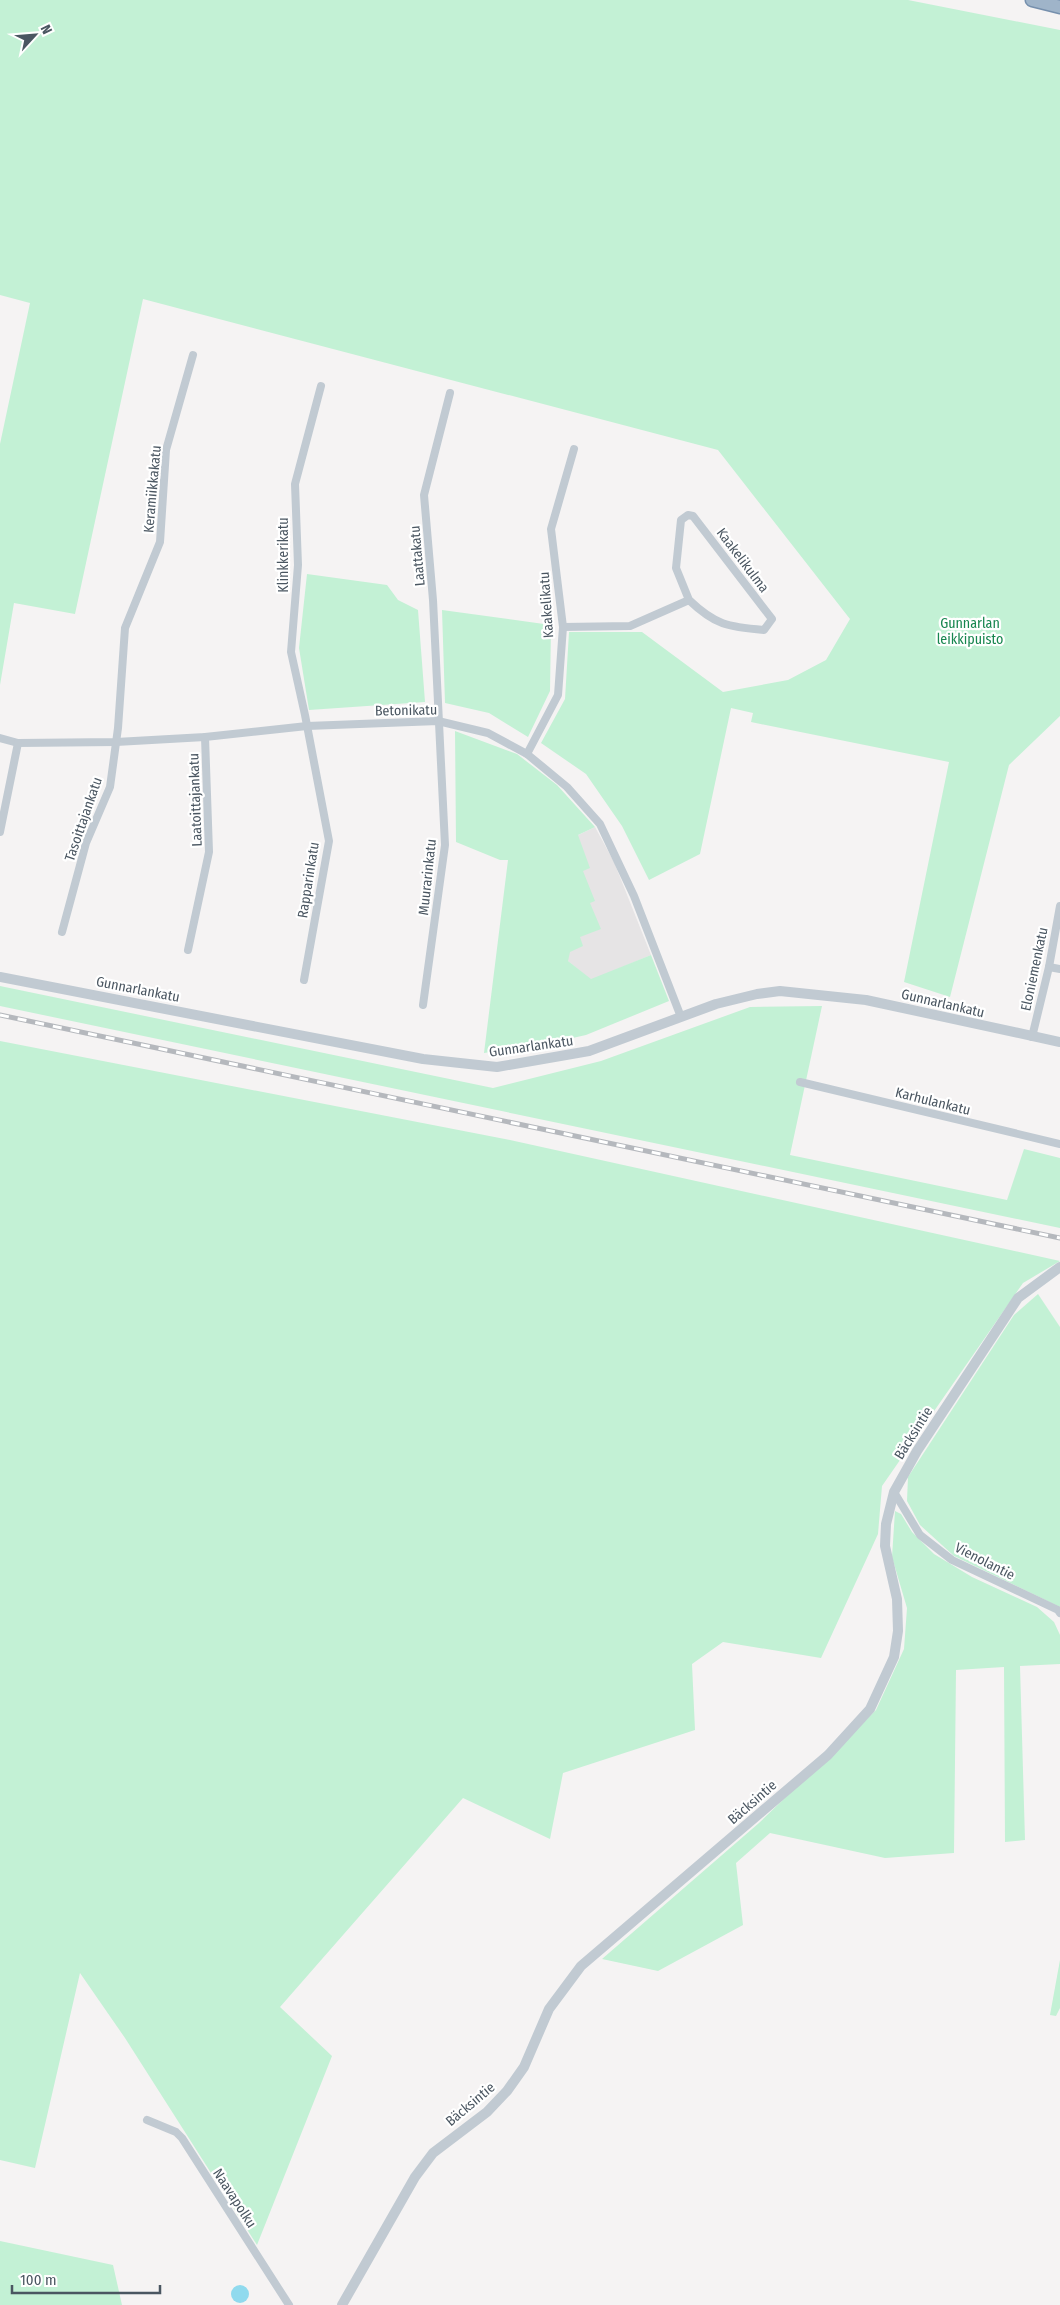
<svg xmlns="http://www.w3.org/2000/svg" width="1060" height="2305" viewBox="0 0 1060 2305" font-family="'Fira Sans Condensed',sans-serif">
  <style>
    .education { fill: #e6e4e5 }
    .green { fill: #c3f1d5 }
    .water { fill: #90daee }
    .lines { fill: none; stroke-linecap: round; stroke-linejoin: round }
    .trunk-casing { stroke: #7690ad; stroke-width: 15 }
    .minor { stroke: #c1cad2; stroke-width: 8 }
    .tertiary { stroke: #c1cad2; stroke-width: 10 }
    .trunk { stroke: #9fb4c9; stroke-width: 12 }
    .rail-casing { stroke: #b5b8bd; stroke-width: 5 }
    .rail { stroke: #fff; stroke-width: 3; stroke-dasharray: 9; stroke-linecap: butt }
    .labels { text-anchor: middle; stroke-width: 4.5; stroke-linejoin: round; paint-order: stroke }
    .street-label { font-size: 14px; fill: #4a5661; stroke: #fff }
    .park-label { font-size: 14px; fill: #17864f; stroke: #fff }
  </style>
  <rect width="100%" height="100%" fill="#f5f3f3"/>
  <path class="education" d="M 595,827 L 614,862 L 651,955 L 591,980 L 568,961 L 568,840 Z"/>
  <g class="green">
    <path d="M 0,0 L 908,0 L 1060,30 L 1060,716 L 1009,765 L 950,997 L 904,982 L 949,762 L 751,722 L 753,713 L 731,708 L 700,854 L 649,880 L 622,826 L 586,774 L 541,743 L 565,699 L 569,632 L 642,632 L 723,692 L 788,680 L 826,660 L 850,619 L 718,450 L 143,299 L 75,614 L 14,603 L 0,685 L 0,444 L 30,303 L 0,295 Z"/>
    <path d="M 307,574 L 387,585 L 398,600 L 418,610 L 425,702 L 309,710 L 299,648 Z"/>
    <path d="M 442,610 L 551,625 L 550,691 L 528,737 L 489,713 L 445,703 Z"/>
    <path d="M 455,731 L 517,754 L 557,785 L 595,827 L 578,835 L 590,868 L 583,871 L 595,901 L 590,903 L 601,929 L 580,937 L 583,946 L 570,952 L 568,961 L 591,979 L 651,955 L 669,1001 L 586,1035 L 541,1045 L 484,1053 L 508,860 L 500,860 L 456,842 Z"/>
    <path d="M 0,986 L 493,1088 L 601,1061 L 750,1007 L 822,1006 L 790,1155 L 1007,1200 L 1024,1149 L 1060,1158 L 1060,1228 L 0,1006 Z"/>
    <path d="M 0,1041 L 510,1140 L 1060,1261 L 1023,1283 L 882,1486 L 878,1534 L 821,1658 L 723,1642 L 692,1664 L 695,1730 L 563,1773 L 550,1839 L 463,1798 L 280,2007 L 332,2056 L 257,2245 L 125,2038 L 80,1973 L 35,2168 L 0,2160 Z"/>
    <path d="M 1038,1294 L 1060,1327 L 1060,1607 L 954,1556 L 920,1525 L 907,1501 L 908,1477 L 1014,1315 Z"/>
    <path d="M 895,1511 L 901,1514 L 912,1532 L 934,1554 L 972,1577 L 1037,1607 L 1054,1622 L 1060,1635 L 1060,1664 L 1020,1666 L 1025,1840 L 1005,1842 L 1004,1667 L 956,1670 L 954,1853 L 885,1858 L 770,1833 L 736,1863 L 743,1925 L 658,1971 L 602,1959 L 759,1823 L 876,1710 L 904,1649 L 907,1608 L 892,1557 Z"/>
    <path d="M 1060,1960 L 1060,2008 L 1056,2016 L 1050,2015 Z"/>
    <path d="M 0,2241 L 113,2265 L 122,2305 L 0,2305 Z"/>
  </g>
  <circle class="water" cx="240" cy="2294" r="9"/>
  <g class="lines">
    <g class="trunk-casing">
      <path id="trunk" d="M 1032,0 L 1060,7"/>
    </g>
    <g class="minor">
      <path d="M 563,627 L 630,626 L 689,600 L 676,568 L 681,520 L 688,515 L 693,516 L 772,619 L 764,630 C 728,627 715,625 689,600"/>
      <path d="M 0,738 L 18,743 L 116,742 L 205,737 L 307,726 L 438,721 L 488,733 L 527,754 L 567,787 L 600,824 L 634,896 L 681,1017"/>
      <path d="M 527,754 L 558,695 L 563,627 L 551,529 L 574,449"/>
      <path d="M 0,832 L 18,743"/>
      <path d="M 62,932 L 86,843 L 110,787 L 118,728 L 125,628 L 160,542 L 166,450 L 193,355"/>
      <path d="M 188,950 L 209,852 L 205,737"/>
      <path d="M 1049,967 L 1060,969"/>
      <path d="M 304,980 L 329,841 L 305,715 L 291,652 L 298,565 L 295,484 L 321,386"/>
      <path d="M 423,1005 L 445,845 L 433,600 L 424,495 L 450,393"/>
      <path d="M 1032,1037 L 1049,967 L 1060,906"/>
      <path d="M 800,1082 L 1060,1144"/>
      <path d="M 894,1492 L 920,1535 L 952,1560 L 1058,1610 L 1060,1613"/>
      <path d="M 147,2120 L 176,2132 L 182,2138 L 289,2305"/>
    </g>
    <g class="tertiary">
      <path d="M 0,977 L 423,1059 L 497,1067 L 589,1051 L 716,1004 L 757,994 L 780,991 L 866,1000 L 1060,1042"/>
      <path d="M 342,2305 L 415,2177 L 433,2153 L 487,2112 L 507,2091 L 524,2067 L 549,2009 L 581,1966 L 828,1755 L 870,1709 L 894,1657 L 898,1631 L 897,1599 L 885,1546 L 886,1524 L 894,1492 L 917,1451 L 1018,1298 L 1060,1267"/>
    </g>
    <use href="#trunk" class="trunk"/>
    <g class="rail-casing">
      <path id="rail" d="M 0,1015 L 1060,1238"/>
    </g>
    <use href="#rail" class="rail"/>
  </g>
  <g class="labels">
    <g class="street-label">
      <text transform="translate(152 489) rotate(-85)" y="5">Keramiikkakatu</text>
      <text transform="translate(283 555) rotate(-90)" y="5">Klinkkerikatu</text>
      <text transform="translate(417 556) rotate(-95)" y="5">Laattakatu</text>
      <text transform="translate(743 560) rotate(53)" y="5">Kaakelikulma</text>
      <text transform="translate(546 605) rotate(-94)" y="5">Kaakelikatu</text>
      <text transform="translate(406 710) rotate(-1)" y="5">Betonikatu</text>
      <text transform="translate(195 800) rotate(-92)" y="5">Laatoittajankatu</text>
      <text transform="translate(83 819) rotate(-71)" y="5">Tasoittajankatu</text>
      <text transform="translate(427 877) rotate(-84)" y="5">Muurarinkatu</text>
      <text transform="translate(308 880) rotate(-81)" y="5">Rapparinkatu</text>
      <text transform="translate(1034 969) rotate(-78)" y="5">Eloniemenkatu</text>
      <text transform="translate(138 989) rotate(11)" y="5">Gunnarlankatu</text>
      <text transform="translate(943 1003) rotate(13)" y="5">Gunnarlankatu</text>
      <text transform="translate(531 1046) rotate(-8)" y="5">Gunnarlankatu</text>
      <text transform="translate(933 1101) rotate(14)" y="5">Karhulankatu</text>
      <text transform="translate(913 1433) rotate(-58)" y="5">Bäcksintie</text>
      <text transform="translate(985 1561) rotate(27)" y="5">Vienolantie</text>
      <text transform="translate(752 1802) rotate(-41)" y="5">Bäcksintie</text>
      <text transform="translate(470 2104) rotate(-40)" y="5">Bäcksintie</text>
      <text transform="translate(235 2198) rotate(57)" y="5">Naavapolku</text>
    </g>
    <g class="park-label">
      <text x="970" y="628">Gunnarlan<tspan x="970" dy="16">leikkipuisto</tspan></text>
    </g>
  </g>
  <g transform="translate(35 35) rotate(64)" stroke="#ffffff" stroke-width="4" paint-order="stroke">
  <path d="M0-4L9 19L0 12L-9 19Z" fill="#4a5661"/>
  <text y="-8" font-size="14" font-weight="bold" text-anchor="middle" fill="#4a5661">N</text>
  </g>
  <path d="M12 2285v8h148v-8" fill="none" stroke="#4a5661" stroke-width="2.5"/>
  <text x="20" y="2285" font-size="15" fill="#4a5661" stroke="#ffffff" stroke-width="4" paint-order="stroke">100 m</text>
</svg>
